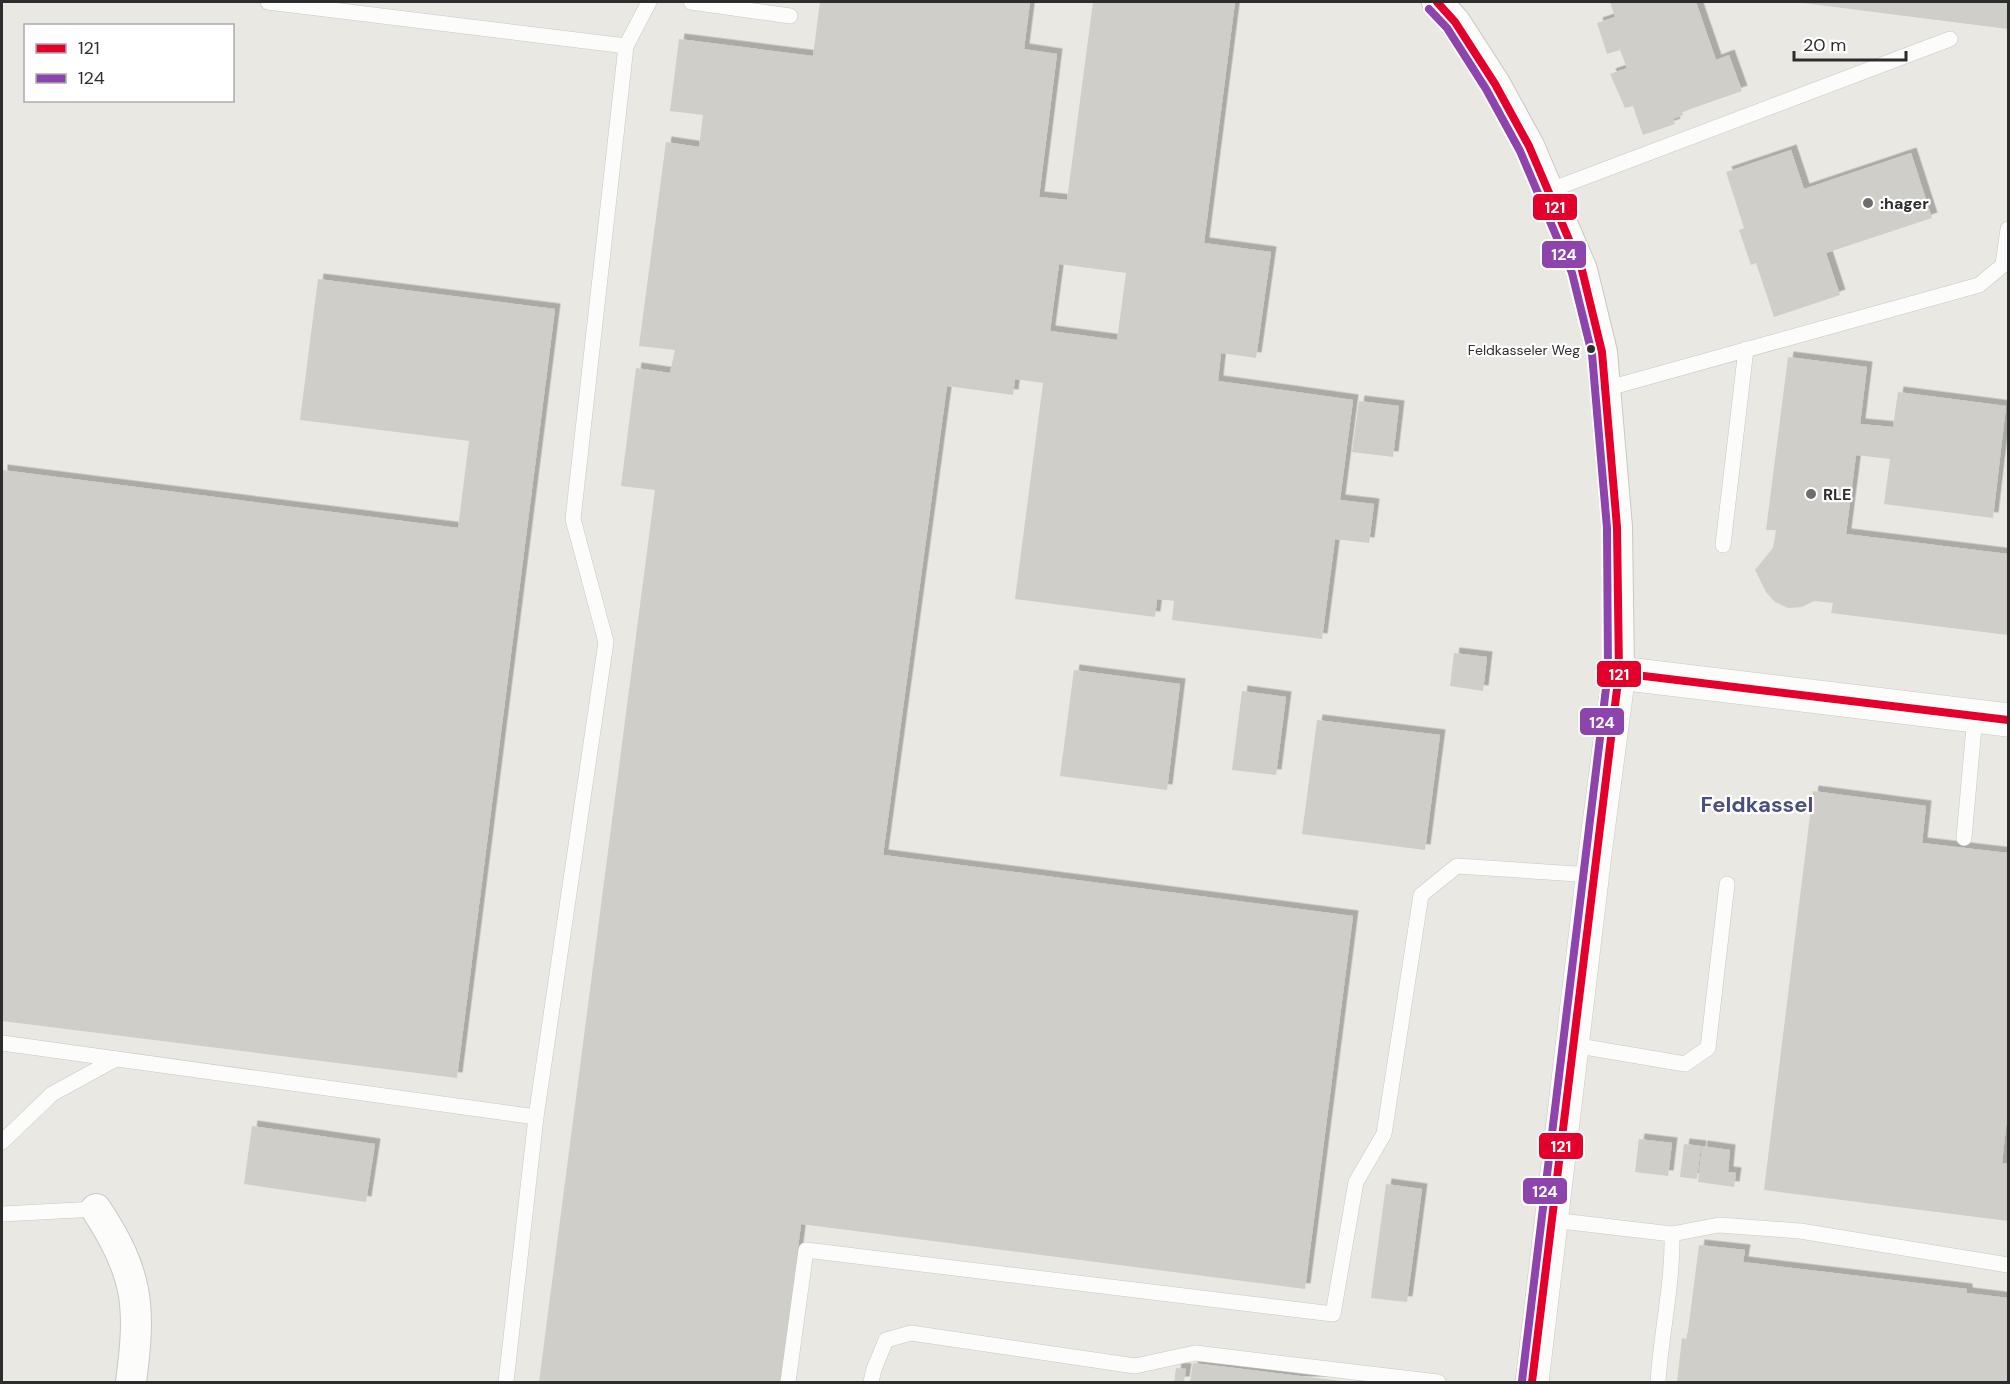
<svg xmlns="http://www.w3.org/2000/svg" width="2010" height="1384" viewBox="0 0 2010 1384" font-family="'DM Sans',sans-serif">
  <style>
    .building { fill: #cfcec9; fill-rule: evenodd; filter: url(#shadow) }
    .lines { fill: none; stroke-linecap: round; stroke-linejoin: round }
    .lane-casing { stroke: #c8c7c7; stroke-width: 16 }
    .street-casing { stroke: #c8c7c7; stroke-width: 32 }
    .secondary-casing { stroke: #c8c7c7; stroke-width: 34 }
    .lane { stroke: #fcfcfb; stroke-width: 15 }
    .street { stroke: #fcfcfb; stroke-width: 30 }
    .secondary { stroke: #fcfcfb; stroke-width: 33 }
    .bus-1-casing { stroke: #fff; stroke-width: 12 }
    .bus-2-casing { stroke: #fff; stroke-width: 12 }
    .bus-1 { stroke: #e4002b; stroke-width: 8 }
    .bus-2 { stroke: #8e44ad; stroke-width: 8 }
    .poi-dot { fill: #6f6e6c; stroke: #fff; stroke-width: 2 }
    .bus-dot { fill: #2d2d2d; stroke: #fff; stroke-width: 2 }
    .labels { text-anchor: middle; stroke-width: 4.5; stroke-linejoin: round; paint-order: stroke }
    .bus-label { font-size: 14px; fill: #2d2d2d; stroke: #fff; text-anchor: end }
    .poi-label { font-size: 16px; font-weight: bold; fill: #2d2d2d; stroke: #fff; text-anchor: start }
    .district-label { font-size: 22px; font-weight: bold; fill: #4a4e80; stroke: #fff }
    .line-badge { stroke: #fff; stroke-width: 2 }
    .badge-label { font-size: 16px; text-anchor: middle; font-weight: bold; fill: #fff }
  </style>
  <defs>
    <filter id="shadow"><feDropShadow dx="5.5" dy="-5.5" stdDeviation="0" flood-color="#0004"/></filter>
  </defs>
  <rect width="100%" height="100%" fill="#eae8e2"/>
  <g class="building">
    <path d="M 820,2 L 1030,2 L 1024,49 L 1057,54 L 1039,197 L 1067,200 L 1093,2 L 1235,2 L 1204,243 L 1271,252 L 1256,358 L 1221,353 L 1218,381 L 1353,400 L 1340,500 L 1374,504 L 1369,543 L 1335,539 L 1322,639 L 1172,620 L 1174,601 L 1157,599 L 1155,617 L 1015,599 L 1043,383 L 1015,379 L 1013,395 L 947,386 L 883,855 L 1353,916 L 1305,1289 L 801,1224 L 781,1382 L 539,1382 L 655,490 L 621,486 L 636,368 L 670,373 L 675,350 L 639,346 L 666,142 L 699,147 L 703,115 L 670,111 L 679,39 L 813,56 ZM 1059,264 L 1126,273 L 1117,340 L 1050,331 Z"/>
    <path d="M 1610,2 L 1696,2 L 1716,60 L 1729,55 L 1742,91 L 1682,112 L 1683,115 L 1673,119 L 1675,124 L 1643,135 L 1633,106 L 1625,108 L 1610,74 L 1627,68 L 1620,50 L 1607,54 L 1597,23 L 1615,17 Z"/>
    <path d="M 1803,2 L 2008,2 L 2008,29 L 1803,3 Z"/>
    <path d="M 1791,150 L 1804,189 L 1911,153 L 1932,218 L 1826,253 L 1840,295 L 1774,317 L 1756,263 L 1751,265 L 1739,230 L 1744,228 L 1726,172 Z"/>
    <path d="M 318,279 L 555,309 L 457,1078 L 2,1021 L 2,470 L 458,528 L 469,441 L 300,420 Z"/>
    <path d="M 1788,357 L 1867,367 L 1860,424 L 1893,427 L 1898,392 L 2006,406 L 1993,518 L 1884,504 L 1890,459 L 1856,455 L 1846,534 L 2008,554 L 2008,635 L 1831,613 L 1833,603 L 1814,601 L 1802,607 L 1788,608 L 1775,602 L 1766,592 L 1755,570 L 1773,548 L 1776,530 L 1766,530 Z"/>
    <path d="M 1359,401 L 1399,406 L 1393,457 L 1352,452 Z"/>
    <path d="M 1454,653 L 1487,657 L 1483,691 L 1450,686 Z"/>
    <path d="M 1074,670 L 1180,684 L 1167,790 L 1060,776 Z"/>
    <path d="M 1242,691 L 1286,697 L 1276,775 L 1232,770 Z"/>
    <path d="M 1317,720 L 1440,735 L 1425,850 L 1302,834 Z"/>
    <path d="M 1813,791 L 1926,806 L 1922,843 L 2008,853 L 2008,1109 L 2002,1163 L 2008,1164 L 2008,1221 L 1764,1190 Z"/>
    <path d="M 252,1126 L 375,1144 L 366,1202 L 244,1184 Z"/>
    <path d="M 1639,1139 L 1672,1143 L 1668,1176 L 1635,1172 Z"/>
    <path d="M 1684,1144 L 1701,1146 L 1697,1179 L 1680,1177 Z"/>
    <path d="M 1702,1146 L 1730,1150 L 1728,1172 L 1736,1173 L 1734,1187 L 1698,1182 Z"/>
    <path d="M 1386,1184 L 1422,1189 L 1407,1302 L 1371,1298 Z"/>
    <path d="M 1699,1245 L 1745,1250 L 1743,1262 L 1967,1289 L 1967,1293 L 2008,1298 L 2008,1382 L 1677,1382 L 1682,1338 L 1687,1339 Z"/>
    <path d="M 1193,1363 L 1341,1381 L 1341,1382 L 1190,1382 Z"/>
    <path d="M 1176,1368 L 1186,1369 L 1184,1382 L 1174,1382 Z"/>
  </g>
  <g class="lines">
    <g class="lane-casing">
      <g id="lane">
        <path d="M 268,2 L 626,46"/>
        <path d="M 691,2 L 790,16"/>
        <path d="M 1548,191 L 1950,39"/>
        <path d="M 1605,389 L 1979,285 L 2003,265 L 2008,229"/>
        <path d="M 1723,545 L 1746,349"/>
        <path d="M 1964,838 L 1975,716"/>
        <path d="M 2,1043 L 536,1117 L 606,642 L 573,519 L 626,46 L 649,2"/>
        <path d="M 1573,1045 L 1685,1064 L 1708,1048 L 1727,884"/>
        <path d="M 2,1142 L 52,1094 L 116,1059"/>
        <path d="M 2,1214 L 96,1209"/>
        <path d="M 1552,1220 L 1672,1234 L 1719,1225 L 1800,1231 L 2008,1265"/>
        <path d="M 506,1382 L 536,1117"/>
        <path d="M 788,1382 L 806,1250 L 1333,1314 L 1356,1182 L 1384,1134 L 1421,895 L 1457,866 L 1592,875"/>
        <path d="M 871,1382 L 874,1369 L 886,1340 L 911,1333 L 1135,1366 L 1195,1353 L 1438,1382"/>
        <path d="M 1658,1382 C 1661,1333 1673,1284 1672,1234"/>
      </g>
    </g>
    <g class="street-casing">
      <g id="street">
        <path d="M 1437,2 L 1455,22 L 1495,84 L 1529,146 L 1582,270 L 1602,352 L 1617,527 L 1619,673"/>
        <path d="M 96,1209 C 139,1274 141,1307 131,1382"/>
      </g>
    </g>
    <g class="secondary-casing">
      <path id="secondary" d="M 1532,1382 L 1595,854 L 1619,673 L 2008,720"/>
    </g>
    <use href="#lane" class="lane"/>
    <use href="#street" class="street"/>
    <use href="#secondary" class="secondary"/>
    <g class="bus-1-casing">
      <g id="bus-1">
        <path d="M 1437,2 L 1455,22 L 1495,84 L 1529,146 L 1582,270 L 1602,352 L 1617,527 L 1619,673 L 1532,1382"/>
        <path d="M 1619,673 L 2008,720"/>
      </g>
    </g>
    <g class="bus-2-casing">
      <path id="bus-2" d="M 1429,9 L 1447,28 L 1486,89 L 1520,151 L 1572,273 L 1592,354 L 1607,528 L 1608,672 L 1522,1381"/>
    </g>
    <use href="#bus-1" class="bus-1"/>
    <use href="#bus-2" class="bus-2"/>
  </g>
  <g class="poi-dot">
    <circle cx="1868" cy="203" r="6"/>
    <circle cx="1811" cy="494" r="6"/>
  </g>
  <circle class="bus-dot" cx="1591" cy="349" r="5"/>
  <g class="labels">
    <g class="bus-label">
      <text x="1580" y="355">Feldkasseler Weg</text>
    </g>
    <g class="poi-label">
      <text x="1880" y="209">:hager</text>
      <text x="1823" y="500">RLE</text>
    </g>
    <g class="district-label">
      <text x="1757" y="812">Feldkassel</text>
    </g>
  </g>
  <g class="line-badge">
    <rect x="1532" y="193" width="46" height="28" rx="6" fill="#e4002b"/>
    <rect x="1541" y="240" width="46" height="29" rx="6" fill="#8e44ad"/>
    <rect x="1596" y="660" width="46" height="28" rx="6" fill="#e4002b"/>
    <rect x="1579" y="707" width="46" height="29" rx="6" fill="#8e44ad"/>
    <rect x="1538" y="1132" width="46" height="28" rx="6" fill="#e4002b"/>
    <rect x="1522" y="1177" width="46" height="28" rx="6" fill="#8e44ad"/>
  </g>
  <g class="badge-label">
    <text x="1555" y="213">121</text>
    <text x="1564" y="260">124</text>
    <text x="1619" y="680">121</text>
    <text x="1602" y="728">124</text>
    <text x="1561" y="1152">121</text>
    <text x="1545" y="1197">124</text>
  </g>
  <rect width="2010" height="1384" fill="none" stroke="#2d2d2d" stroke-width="6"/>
  <rect x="24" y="24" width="210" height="78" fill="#ffffff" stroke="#ababab" stroke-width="1.5"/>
  <rect x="36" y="44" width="30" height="9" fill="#e4002b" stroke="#ababab" stroke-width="1.5"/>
  <text x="78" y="54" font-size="18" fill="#2d2d2d">121</text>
  <rect x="36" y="74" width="30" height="9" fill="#8e44ad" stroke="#ababab" stroke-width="1.5"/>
  <text x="78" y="84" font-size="18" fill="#2d2d2d">124</text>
  <path d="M1794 51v9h112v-9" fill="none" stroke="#2d2d2d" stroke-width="3"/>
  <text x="1803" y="51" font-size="18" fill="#2d2d2d" stroke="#ffffff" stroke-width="4.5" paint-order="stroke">20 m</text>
</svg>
